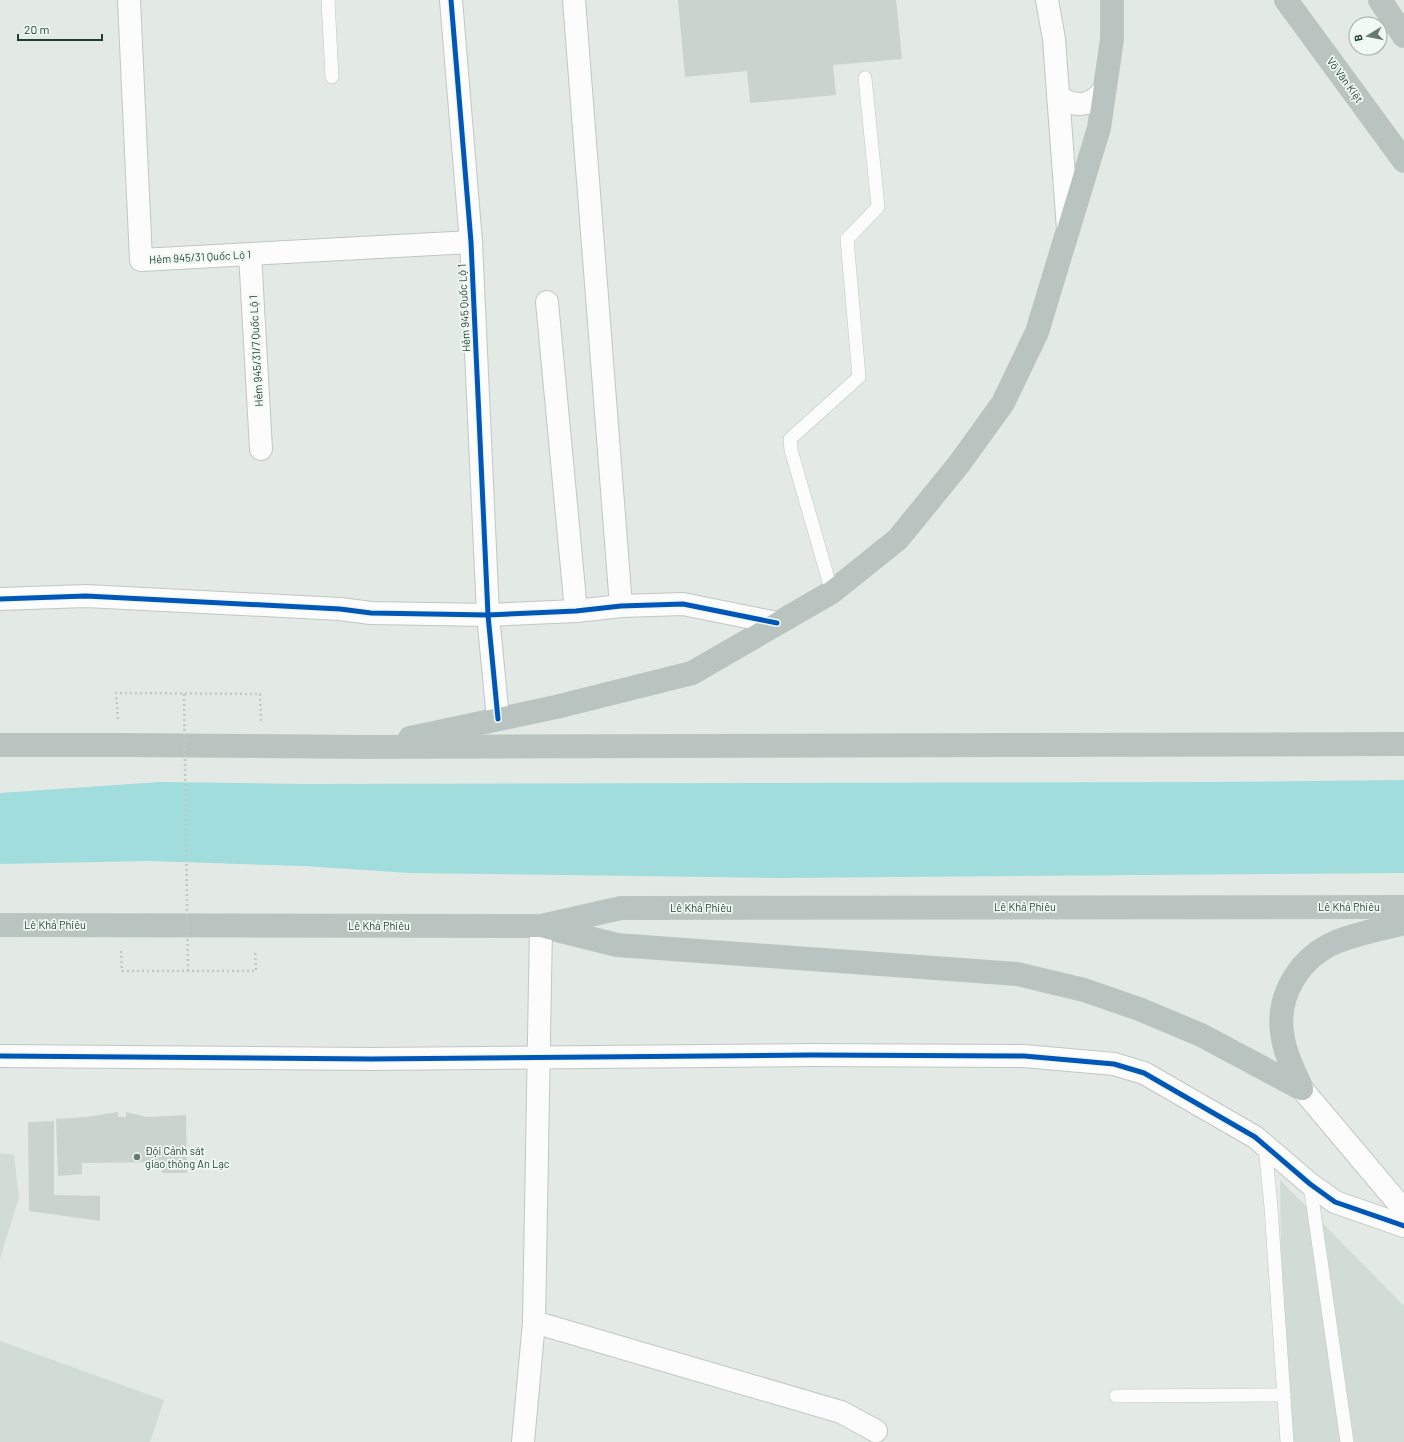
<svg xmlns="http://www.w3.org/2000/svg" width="1404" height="1442" viewBox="0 0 1404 1442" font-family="Barlow,sans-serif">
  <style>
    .built { fill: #d0dcd5 }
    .water { fill: #a0dddc }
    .building { fill: #cbd3cf }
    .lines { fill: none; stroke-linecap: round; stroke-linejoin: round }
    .lane-casing { stroke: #c0c7c3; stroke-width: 14 }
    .street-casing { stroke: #c0c7c3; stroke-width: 24 }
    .highway-casing { stroke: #bbc6c1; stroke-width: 24 }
    .path { stroke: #c0cac4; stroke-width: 2.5; stroke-dasharray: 2 3; stroke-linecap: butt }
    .lane { stroke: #fbfcfb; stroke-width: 13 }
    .street { stroke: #fbfcfb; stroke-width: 22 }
    .highway { stroke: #b9c3bf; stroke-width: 22 }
    .path-bridge { stroke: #c0cac4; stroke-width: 2.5; stroke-dasharray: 2 3; stroke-linecap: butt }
    .cycleway-casing { stroke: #f1f9f4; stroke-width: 8 }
    .cycleway { stroke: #0057b8; stroke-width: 5 }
    .poi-dot { fill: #647b70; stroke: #f1f9f4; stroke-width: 1.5 }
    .labels { text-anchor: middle; stroke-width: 3.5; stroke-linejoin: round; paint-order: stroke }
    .street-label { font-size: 11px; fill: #1f3f31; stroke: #f1f9f4 }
    .poi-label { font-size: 11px; fill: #1f3f31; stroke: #f1f9f4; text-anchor: start }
  </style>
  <rect width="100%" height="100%" fill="#e3eae6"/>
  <g class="built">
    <path d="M 0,1153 L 14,1155 L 19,1197 L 0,1259 Z"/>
    <path d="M 1280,1180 L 1404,1306 L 1404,1442 L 1284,1442 Z"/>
    <path d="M 0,1341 L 164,1400 L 150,1442 L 0,1442 Z"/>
  </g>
  <path class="water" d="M 1404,780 L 1404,873 L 778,878 L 410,873 L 304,866 L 150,861 L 0,864 L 0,793 L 160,782 L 304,784 L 1215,782 Z"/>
  <g class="building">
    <path d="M 678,0 L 896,0 L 902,59 L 833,65 L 836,95 L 750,103 L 747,71 L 685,77 Z"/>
    <path d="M 118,1112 L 118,1117 L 126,1117 L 126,1112 L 147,1117 L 186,1115 L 187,1173 L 162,1173 L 162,1162 L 82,1163 L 82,1174 L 58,1176 L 56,1119 L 86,1117 Z"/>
    <path d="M 54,1121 L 54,1195 L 100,1196 L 100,1221 L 29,1211 L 28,1122 Z"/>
  </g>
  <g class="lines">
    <g class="lane-casing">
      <g id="lane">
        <path d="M 328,0 L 332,77"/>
        <path d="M 832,592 L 791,450 L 790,439 L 859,377 L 847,239 L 878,207 L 865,78"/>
        <path d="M 1265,1146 L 1271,1207 L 1287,1442"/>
        <path d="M 1310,1184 L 1347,1442"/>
        <path d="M 1116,1396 L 1284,1395"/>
      </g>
    </g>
    <g class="street-casing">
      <g id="street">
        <path d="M 129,0 L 141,260 L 471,242"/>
        <path d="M 451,0 L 471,242 L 488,615 L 498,719"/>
        <path d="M 574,0 L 621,606"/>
        <path d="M 1047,0 L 1054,39 L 1068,229"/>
        <path d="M 1058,96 C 1076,109 1092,106 1105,89"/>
        <path d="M 250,254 L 261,449"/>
        <path d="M 547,302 L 576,611"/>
        <path d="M 0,599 L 86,596 L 340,609 L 371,613 L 488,615 L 576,611 L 621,606 L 683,604 L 777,623"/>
        <path d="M 0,1056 L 371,1059 L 812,1055 L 1024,1056 L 1114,1064 L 1144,1073 L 1255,1137 L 1310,1184 L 1335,1202 L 1404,1226"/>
        <path d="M 1302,1089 L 1404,1210"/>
        <path d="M 534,1322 L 841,1412 L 876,1431"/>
        <path d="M 523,1442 L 534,1322 L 541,926"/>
      </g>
    </g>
    <g class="highway-casing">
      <g id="highway">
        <path d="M 1286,0 L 1404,161"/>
        <path d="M 1380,0 L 1404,36"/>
        <path d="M 410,738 L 556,707 L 692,673 L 832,592 L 898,539 L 959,464 L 1003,403 L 1037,332 L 1099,128 L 1112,39 L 1112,0"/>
        <path d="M 0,745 L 121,745 L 364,747 L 1404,744"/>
        <path d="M 0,925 L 541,926 L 621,908 L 1404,907"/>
        <path d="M 545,927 L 617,945 L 1017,974 L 1084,990 L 1139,1009 L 1201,1035 L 1302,1089"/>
        <path d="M 1302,1089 C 1294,1071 1284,1052 1282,1032 C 1277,993 1301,957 1336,942 C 1358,933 1382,929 1404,923"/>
      </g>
    </g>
    <g class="path">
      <path d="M 118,719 L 116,693 L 260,694 L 261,722"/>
      <path d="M 121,951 L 122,971 L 256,971 L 255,950"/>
    </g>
    <use href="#lane" class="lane"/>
    <use href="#street" class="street"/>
    <use href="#highway" class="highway"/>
    <path class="path-bridge" d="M 184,694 L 188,971"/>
    <g class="cycleway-casing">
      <g id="cycleway">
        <path d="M 451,0 L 471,242 L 488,615 L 498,719"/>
        <path d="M 0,599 L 86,596 L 340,609 L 371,613 L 488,615 L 576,611 L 621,606 L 683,604 L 777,623"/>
        <path d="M 0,1056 L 371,1059 L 812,1055 L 1024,1056 L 1114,1064 L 1144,1073 L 1255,1137 L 1310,1184 L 1335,1202 L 1404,1226"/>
      </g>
    </g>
    <use href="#cycleway" class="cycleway"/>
  </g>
  <circle class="poi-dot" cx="137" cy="1157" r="4"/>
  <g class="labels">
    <g class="street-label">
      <text transform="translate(1345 80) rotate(54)" y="4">Võ Văn Kiệt</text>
      <text transform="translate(200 257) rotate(-3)" y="4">Hẻm 945/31 Quốc Lộ 1</text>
      <text transform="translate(464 308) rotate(-93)" y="4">Hẻm 945 Quốc Lộ 1</text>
      <text transform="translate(256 351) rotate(-93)" y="4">Hẻm 945/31/7 Quốc Lộ 1</text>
      <text x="1025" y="911">Lê Khả Phiêu</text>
      <text x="1349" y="911">Lê Khả Phiêu</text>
      <text x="701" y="912">Lê Khả Phiêu</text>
      <text x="55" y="929">Lê Khả Phiêu</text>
      <text x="379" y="930">Lê Khả Phiêu</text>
    </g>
    <g class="poi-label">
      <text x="145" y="1155">Đội Cảnh sát<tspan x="145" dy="13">giao thông An Lạc</tspan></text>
    </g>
  </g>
  <g transform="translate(1368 36) rotate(260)"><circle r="19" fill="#f1f9f4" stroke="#9dafa6"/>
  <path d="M0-3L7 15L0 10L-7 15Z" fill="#647b70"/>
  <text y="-6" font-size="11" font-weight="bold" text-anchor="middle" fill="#1f3f31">B</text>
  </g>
  <path d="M18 34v6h84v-6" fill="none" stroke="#1f3f31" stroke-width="2"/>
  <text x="24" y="34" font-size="12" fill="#1f3f31" stroke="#f1f9f4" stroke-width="3" paint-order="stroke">20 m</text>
</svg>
